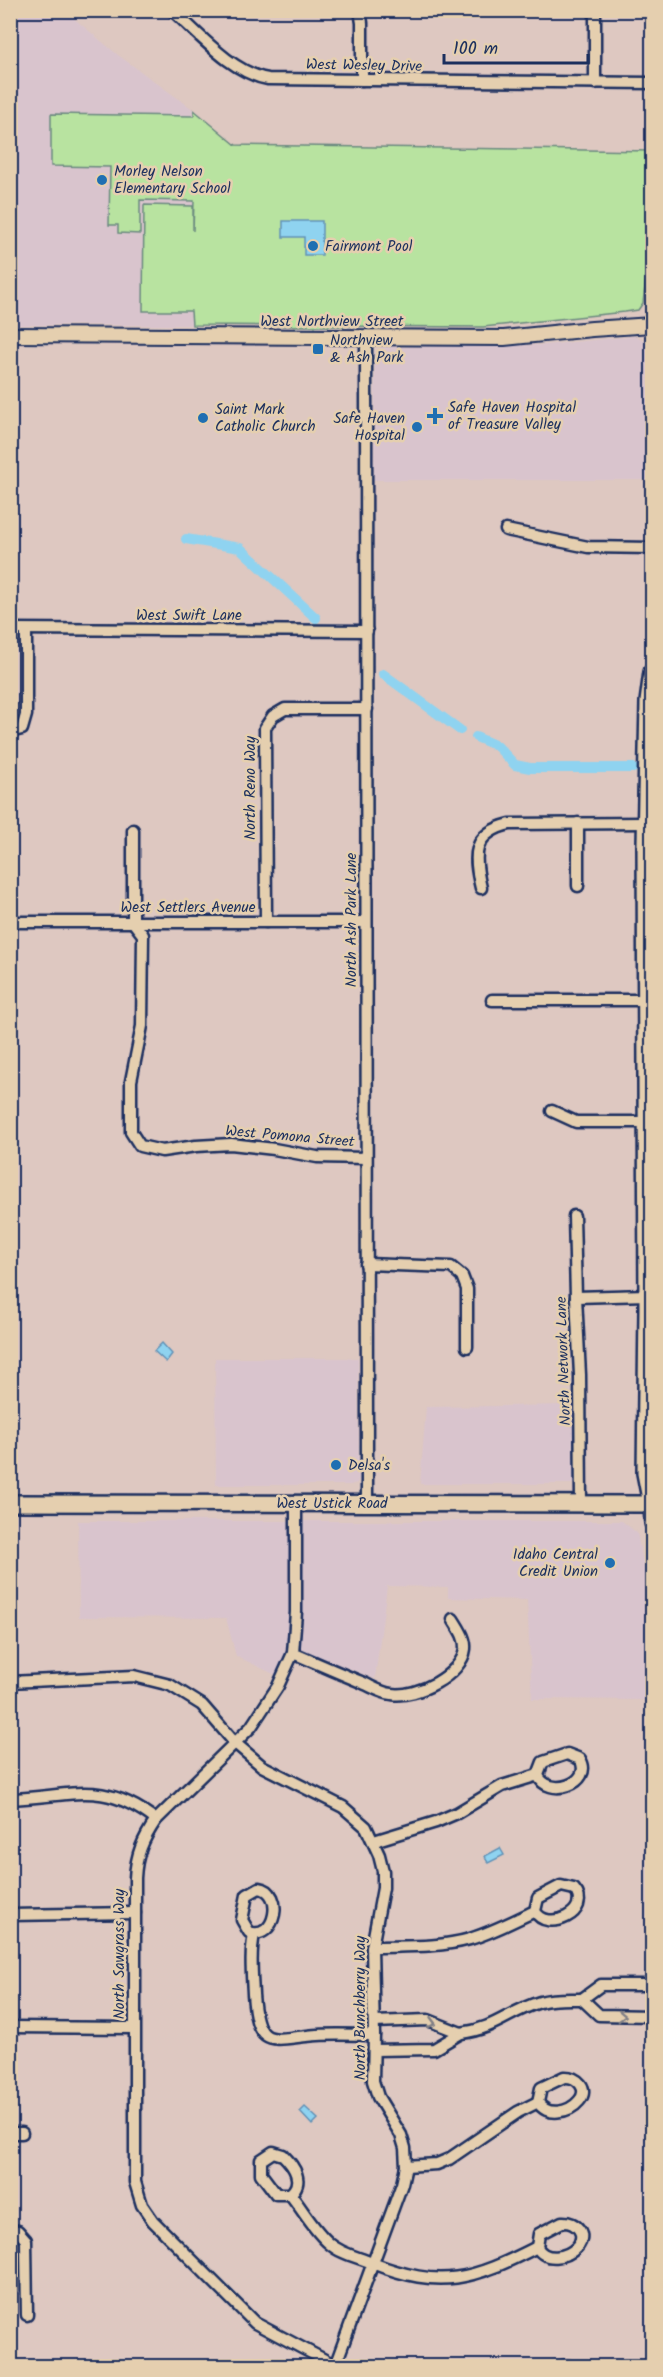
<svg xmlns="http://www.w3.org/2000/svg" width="663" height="2377" viewBox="0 0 663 2377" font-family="Kalam,sans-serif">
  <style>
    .built { fill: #d9c4cd }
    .green { fill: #b8e3a0; stroke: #6a897f; stroke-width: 1.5 }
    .water { fill: #8fd3f0; stroke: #6191b6; stroke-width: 1.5 }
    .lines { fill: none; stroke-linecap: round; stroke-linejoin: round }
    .canal { stroke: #8fd3f0; stroke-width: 10 }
    .minor-casing { stroke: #1b2f5e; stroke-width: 15 }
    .tertiary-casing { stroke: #1b2f5e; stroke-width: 18 }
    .secondary-casing { stroke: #1b2f5e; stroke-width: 20 }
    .minor { stroke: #e5cfaf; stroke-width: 10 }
    .tertiary { stroke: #e5cfaf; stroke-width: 14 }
    .secondary { stroke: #e5cfaf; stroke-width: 15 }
    .oneway { stroke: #807f86 }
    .poi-dot { fill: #1f6fb2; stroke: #e5cfaf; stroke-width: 2 }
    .labels { text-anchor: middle; stroke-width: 5; stroke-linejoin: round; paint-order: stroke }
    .street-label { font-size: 15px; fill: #1b2f5e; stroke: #e5cfaf }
    .poi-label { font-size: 15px; fill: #1b2f5e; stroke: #e5cfaf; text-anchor: start }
  </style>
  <rect width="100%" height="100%" fill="#dec8c1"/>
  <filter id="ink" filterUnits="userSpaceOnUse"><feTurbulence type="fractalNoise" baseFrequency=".0167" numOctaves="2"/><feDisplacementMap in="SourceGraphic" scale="12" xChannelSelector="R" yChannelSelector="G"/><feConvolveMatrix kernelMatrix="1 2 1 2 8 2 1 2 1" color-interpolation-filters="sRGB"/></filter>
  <g filter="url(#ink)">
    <g class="built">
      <path d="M 11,11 L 65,11 L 118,55 L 194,110 L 192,325 L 11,325 Z"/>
      <path d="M 635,336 L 642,339 L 647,346 L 651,480 L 374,480 L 375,353 L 382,347 L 544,345 Z"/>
      <path d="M 215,1358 L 358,1358 L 359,1479 L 357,1483 L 350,1485 L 216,1485 Z"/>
      <path d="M 574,1405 L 574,1484 L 420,1484 L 426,1407 Z"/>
      <path d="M 78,1521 L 622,1521 L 637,1533 L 646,1578 L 645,1700 L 532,1699 L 527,1600 L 448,1598 L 448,1587 L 387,1586 L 375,1679 L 288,1644 L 278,1676 L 236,1656 L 226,1618 L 79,1617 Z"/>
    </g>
    <g class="green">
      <path d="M 194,110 L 236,145 L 652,151 L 652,227 L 643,303 L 638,310 L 625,312 L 483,327 L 192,325 L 191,311 L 143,311 L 144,205 L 193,206 L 193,231 L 194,201 L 140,200 L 140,234 L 118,233 L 118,225 L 109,225 L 110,167 L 51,166 L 51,114 L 194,116 Z"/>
      <path d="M 11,115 L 13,115 L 15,168 L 11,168 Z"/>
    </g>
    <g class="water">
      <path d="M 283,221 L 322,221 L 322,255 L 304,255 L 304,237 L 283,237 Z"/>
      <path d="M 162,1343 L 172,1354 L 166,1362 L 154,1351 Z"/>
      <path d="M 500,1848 L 504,1855 L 488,1863 L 485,1856 Z"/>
      <path d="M 305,2107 L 318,2119 L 312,2125 L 300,2112 Z"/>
    </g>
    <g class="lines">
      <g class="canal">
        <path d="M 186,539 L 240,548 L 316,618"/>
        <path d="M 383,674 L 460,730"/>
        <path d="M 476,737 L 497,746 L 515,765 L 530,768 L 633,768"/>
      </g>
      <g class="minor-casing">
        <g id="minor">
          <path d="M 172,10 C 199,34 232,73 268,79 L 652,83"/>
          <path d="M 360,10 L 362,23 L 362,80"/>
          <path d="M 595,10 L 595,83"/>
          <path d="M 366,337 L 367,1503"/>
          <path d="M 506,530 L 588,547 L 652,548"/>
          <path d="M 10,629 L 367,631"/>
          <path d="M 10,732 L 22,729 L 26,715 L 26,630"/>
          <path d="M 578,823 L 578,886"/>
          <path d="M 133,830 L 133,922 L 143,935 L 142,1026 L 131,1081 L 131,1132 L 140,1146 L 162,1151 L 196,1146 L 231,1144 L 274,1149 L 317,1157 L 366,1158"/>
          <path d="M 481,888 C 473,855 472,833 510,824 L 646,823"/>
          <path d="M 10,922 L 365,922"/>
          <path d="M 266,922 L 265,728 L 273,716 L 285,709 L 367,709"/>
          <path d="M 492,1000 L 645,1000"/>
          <path d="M 552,1111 L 576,1122 L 646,1122"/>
          <path d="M 574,1216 L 576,1297 L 580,1375 L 581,1504"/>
          <path d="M 366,1264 L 451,1267 L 462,1276 L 467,1289 L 467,1347"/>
          <path d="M 576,1297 L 647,1295"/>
          <path d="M 296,1503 L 296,1612 L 293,1653 L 278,1686 L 251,1727 L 156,1820 C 143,1839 136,1855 135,1878 L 135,2182 L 142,2205 L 153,2221 L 255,2323 L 336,2366"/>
          <path d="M 293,1653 C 316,1663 339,1673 361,1682 C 371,1686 381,1693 392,1694 C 416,1698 462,1675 465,1649 C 466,1638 459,1629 453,1619"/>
          <path d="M 10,1682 L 134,1676 L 170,1685 L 202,1705 L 235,1743 L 262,1766 L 343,1807 L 366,1827 L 379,1855 L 383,1871 L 383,1888 L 372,1947 L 374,2035 L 373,2081 L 378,2097 L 401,2135 L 405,2148 L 406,2166 L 402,2184 L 335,2366"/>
          <path d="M 567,1754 L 580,1759 C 595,1784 547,1799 538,1775 L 543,1762 Z"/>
          <path d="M 10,1799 C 72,1797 102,1778 156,1820"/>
          <path d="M 374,1841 L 436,1822 L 457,1813 L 502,1786 L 538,1775"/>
          <path d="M 561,1886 L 574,1889 C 594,1911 547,1934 535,1911 L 538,1898 Z"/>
          <path d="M 259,1888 C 285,1891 276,1942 249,1932 L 242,1920 L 247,1895 Z"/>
          <path d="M 10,1915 L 135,1913"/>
          <path d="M 254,1934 C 250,1954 252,1974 253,1994 C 257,2052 273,2038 318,2035 C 337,2034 356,2035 374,2035"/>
          <path d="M 372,1947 C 405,1946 438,1948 470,1939 C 493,1932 514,1921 535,1911"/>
          <path d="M 652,1985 L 601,1985 L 582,1999 L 599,2015 L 652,2016"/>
          <path d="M 10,2027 L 134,2028"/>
          <path d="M 461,2033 C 495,2029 510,2011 540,2002 C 553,1998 568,1999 582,1999"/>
          <path d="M 374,2050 L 434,2049 L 461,2033 L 428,2020 L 374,2022"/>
          <path d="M 564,2077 C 577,2076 590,2089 579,2101 C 569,2113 546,2117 538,2102 L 541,2088 Z"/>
          <path d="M 10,2133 L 22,2133"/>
          <path d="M 273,2152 L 283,2155 C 294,2166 305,2182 290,2194 L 276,2194 L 261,2174 L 261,2160 Z"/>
          <path d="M 406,2166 L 437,2164 L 449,2159 L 518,2112 L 538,2102"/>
          <path d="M 290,2194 C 303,2210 314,2231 330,2244 C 341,2254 358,2257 372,2263 C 442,2290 472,2280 537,2247"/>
          <path d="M 562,2222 C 576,2221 588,2234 577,2247 C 567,2258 545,2262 537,2247 L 539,2234 Z"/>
          <path d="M 10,2230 L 18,2231 L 26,2240 L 27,2315"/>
          <path d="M 563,2366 L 569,2366"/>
        </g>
      </g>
      <g class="tertiary-casing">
        <g id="tertiary">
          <path d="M 10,335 L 504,338 L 592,329 L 652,325"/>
          <path d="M 651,1504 L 652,1523"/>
        </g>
      </g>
      <g class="secondary-casing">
        <g id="secondary">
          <path d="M 10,1503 L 652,1504"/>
          <path d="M 651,1504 L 645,1473 L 647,1308 L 645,844 L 648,702 L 652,672"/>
        </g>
      </g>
      <use href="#minor" class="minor"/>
      <use href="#tertiary" class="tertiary"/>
      <use href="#secondary" class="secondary"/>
    </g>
    <defs><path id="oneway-chevron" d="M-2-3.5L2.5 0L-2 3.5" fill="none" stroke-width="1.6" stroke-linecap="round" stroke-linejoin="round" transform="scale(1.5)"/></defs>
    <g class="oneway">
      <use href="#oneway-chevron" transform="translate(622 2016) rotate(2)"/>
      <use href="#oneway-chevron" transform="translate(432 2023) rotate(15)"/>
    </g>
  </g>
  <g class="poi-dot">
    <circle cx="102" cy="180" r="6"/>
    <circle cx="313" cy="246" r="6"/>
    <rect x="312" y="343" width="12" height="12" rx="3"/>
    <path d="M432 407h6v6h6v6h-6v6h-6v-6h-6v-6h6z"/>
    <circle cx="203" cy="418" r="6"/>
    <circle cx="417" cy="427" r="6"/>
    <circle cx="336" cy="1465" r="6"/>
    <circle cx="610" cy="1563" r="6"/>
  </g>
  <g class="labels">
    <g class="street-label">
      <text transform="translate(364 65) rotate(1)" y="5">West Wesley Drive</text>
      <text x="332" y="326">West Northview Street</text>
      <text x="189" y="620">West Swift Lane</text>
      <text transform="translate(250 788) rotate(-90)" y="5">North Reno Way</text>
      <text x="188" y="912">West Settlers Avenue</text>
      <text transform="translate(351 920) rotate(-90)" y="5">North Ash Park Lane</text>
      <text transform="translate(290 1136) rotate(5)" y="5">West Pomona Street</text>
      <text transform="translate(563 1361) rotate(-92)" y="5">North Network Lane</text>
      <text x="332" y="1508">West Ustick Road</text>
      <text transform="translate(119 1954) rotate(-90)" y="5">North Sawgrass Way</text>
      <text transform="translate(360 2008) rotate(-90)" y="5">North Bunchberry Way</text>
    </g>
    <g class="poi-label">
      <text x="114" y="176">Morley Nelson<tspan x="114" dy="17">Elementary School</tspan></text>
      <text x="325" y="251">Fairmont Pool</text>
      <text x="330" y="345">Northview<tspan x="330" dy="17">&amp; Ash Park</tspan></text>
      <text x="448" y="412">Safe Haven Hospital<tspan x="448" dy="17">of Treasure Valley</tspan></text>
      <text x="215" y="414">Saint Mark<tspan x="215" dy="17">Catholic Church</tspan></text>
      <text x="405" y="423" text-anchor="end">Safe Haven<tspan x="405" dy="17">Hospital</tspan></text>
      <text x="348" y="1470">Delsa's</text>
      <text x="598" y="1559" text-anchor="end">Idaho Central<tspan x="598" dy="17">Credit Union</tspan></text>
    </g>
  </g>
  <rect width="663" height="2377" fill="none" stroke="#e5cfaf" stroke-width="36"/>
  <rect x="18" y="18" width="627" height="2341" fill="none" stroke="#1b2f5e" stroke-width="2" filter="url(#ink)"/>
  <path d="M444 54v9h144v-9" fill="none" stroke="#1b2f5e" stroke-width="3"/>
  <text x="453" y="54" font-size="18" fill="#1b2f5e" stroke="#e5cfaf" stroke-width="4.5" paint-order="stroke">100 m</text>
</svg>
